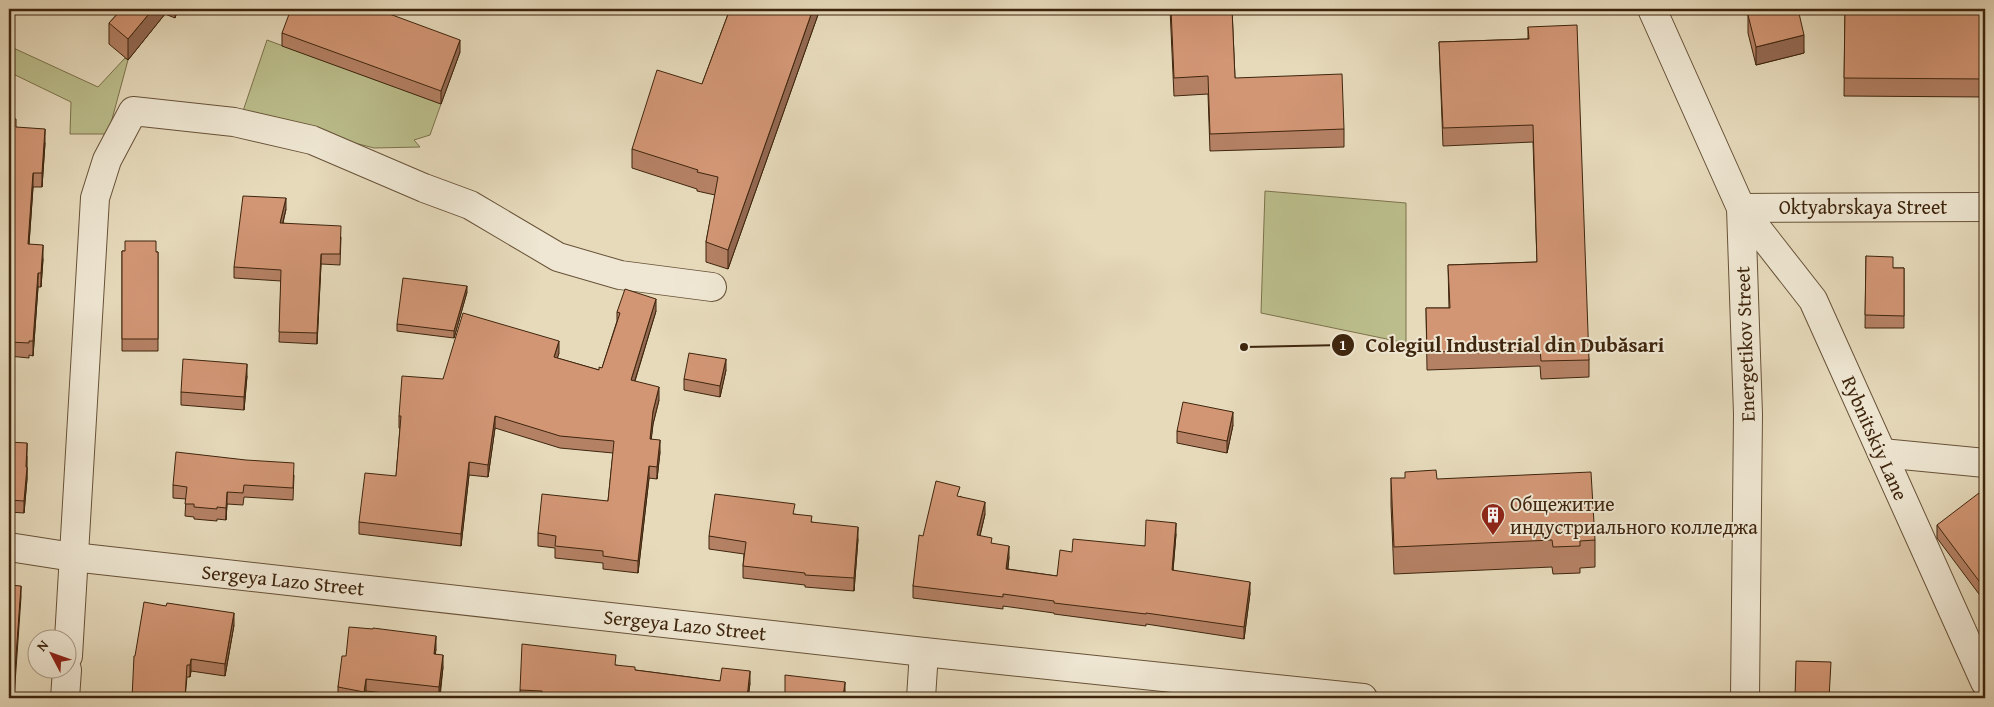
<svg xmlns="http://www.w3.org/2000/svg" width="1994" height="707" viewBox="0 0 1994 707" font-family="'Gentium Book Plus',serif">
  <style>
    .green { fill: #bbbe8c; stroke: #7c724c }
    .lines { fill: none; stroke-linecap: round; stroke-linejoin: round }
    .minor-casing { stroke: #685238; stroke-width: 30 }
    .tertiary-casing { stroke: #685238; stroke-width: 30 }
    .minor { stroke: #efe7d3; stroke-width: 28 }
    .tertiary { stroke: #efe7d3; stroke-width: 28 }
    .wall { fill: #b58165; stroke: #3e250d }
    .shaded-wall { fill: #936952; stroke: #3e250d }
    .building { fill: #d29675; stroke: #3e250d }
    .labels { text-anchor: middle; stroke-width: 4; stroke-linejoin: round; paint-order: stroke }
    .street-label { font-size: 20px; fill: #3e250d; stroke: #efe7d3 }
    .poi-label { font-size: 20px; fill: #3e250d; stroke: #efe7d3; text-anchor: start }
    .leader { fill: none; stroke: #3e250d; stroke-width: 2 }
    .callout-dot { fill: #3e250d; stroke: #efe7d3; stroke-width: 2 }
    .mark-label { font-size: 15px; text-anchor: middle; font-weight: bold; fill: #fff }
    .callout-label { font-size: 21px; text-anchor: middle; font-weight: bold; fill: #3e250d; stroke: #efe7d3; stroke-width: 4; stroke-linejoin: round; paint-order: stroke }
  </style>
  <rect width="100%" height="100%" fill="#e6dabb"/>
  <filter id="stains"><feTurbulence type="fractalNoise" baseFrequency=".004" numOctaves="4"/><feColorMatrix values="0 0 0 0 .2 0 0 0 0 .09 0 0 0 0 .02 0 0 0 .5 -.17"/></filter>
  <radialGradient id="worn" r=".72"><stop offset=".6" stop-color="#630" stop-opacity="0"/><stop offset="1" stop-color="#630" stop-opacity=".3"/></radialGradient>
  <g class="green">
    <path d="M 267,40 L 441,104 L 430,135 L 414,140 L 420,147 L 374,148 L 242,114 Z"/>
    <path d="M 9,46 L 98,87 L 125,58 L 128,60 L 108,134 L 70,134 L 71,102 L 9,72 Z"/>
    <path d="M 1265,191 L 1406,203 L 1406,343 L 1261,313 Z"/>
  </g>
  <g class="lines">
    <g class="minor-casing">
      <g id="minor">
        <path d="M 1741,208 L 1813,300 L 1985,682"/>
        <path d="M 1882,453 L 1985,463"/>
        <path d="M 9,547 L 73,557 L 924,652 L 1363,698"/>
        <path d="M 68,656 L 95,198 L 107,160 L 133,111 L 234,122 L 312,140 L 424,188 L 470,205 L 558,257 L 620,275 L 712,287"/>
        <path d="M 65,698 L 67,670"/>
        <path d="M 921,698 L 924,652"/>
      </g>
    </g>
    <g class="tertiary-casing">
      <g id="tertiary">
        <path d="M 1652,9 L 1741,208 L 1748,414 L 1745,698"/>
        <path d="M 1741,208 L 1985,207"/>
      </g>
    </g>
    <use href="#minor" class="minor"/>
    <use href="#tertiary" class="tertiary"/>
  </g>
  <g class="wall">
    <path d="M 122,9 L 178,9 L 175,18 L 165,14 L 128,60 L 109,44 L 109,23 Z"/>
    <path d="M 730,9 L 820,9 L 728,269 L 706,262 L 706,242 L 715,195 L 697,191 L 697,189 L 632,168 L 632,149 L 702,84 Z"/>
    <path d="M 1170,9 L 1232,9 L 1235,78 L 1344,129 L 1344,147 L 1210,151 L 1208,94 L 1174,96 Z"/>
    <path d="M 1752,9 L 1798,9 L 1804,53 L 1756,65 L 1748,33 L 1748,15 L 1752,10 Z"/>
    <path d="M 1845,9 L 1985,9 L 1985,97 L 1844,96 Z"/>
    <path d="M 1528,27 L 1589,360 L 1589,377 L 1541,379 L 1540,366 L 1427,370 L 1426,308 L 1449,308 L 1448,265 L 1537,262 L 1533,142 L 1443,146 L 1439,42 L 1528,39 Z"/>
    <path d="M 282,33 L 460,52 L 441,104 L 282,46 Z"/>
    <path d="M 9,118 L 16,127 L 45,143 L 42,187 L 33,187 L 29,244 L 43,259 L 41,287 L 38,287 L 33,356 L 29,355 L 29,358 L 9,356 Z"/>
    <path d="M 286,209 L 283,223 L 341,237 L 340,265 L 321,264 L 317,344 L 279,342 L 281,281 L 234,278 L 234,267 Z"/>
    <path d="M 122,251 L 158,252 L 158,351 L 122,351 Z"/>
    <path d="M 1866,256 L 1893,268 L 1904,268 L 1904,328 L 1865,328 Z"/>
    <path d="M 467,292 L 454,338 L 397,331 L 397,324 Z"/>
    <path d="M 656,311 L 635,381 L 659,400 L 653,424 L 651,439 L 660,452 L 657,479 L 649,478 L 638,573 L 603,569 L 603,563 L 555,558 L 555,548 L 538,546 L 538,533 L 608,501 L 613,453 L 560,448 L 495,428 L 488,477 L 469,475 L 461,546 L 359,534 L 359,522 L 396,476 L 400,428 L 399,428 L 399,416 L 443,379 L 559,353 L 557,358 L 599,370 L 602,368 L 617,321 L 617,312 Z"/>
    <path d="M 726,370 L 720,397 L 684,390 L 684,379 Z"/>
    <path d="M 247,376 L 244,410 L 181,405 L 181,392 Z"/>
    <path d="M 1233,425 L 1227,453 L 1177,443 L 1177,431 Z"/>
    <path d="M 9,442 L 27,456 L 27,479 L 24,513 L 9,512 Z"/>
    <path d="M 294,475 L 293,500 L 244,497 L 243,505 L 227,504 L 226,520 L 217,519 L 217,521 L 194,519 L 194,517 L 185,516 L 186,499 L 173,498 L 173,485 Z"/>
    <path d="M 1391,478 L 1595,540 L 1595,567 L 1580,568 L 1580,573 L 1553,574 L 1552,567 L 1394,574 L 1391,505 Z"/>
    <path d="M 960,496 L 985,514 L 980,536 L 992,544 L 1009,557 L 1008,569 L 1057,576 L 1072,552 L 1145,546 L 1176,534 L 1173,570 L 1250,593 L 1244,639 L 1146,624 L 1146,626 L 1054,614 L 1054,613 L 1003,606 L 1003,609 L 913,598 L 913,586 L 923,536 Z"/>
    <path d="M 1985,501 L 1985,602 L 1937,538 L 1937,525 Z"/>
    <path d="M 795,514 L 812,522 L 858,539 L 854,591 L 805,587 L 805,585 L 743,578 L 743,566 L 744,554 L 709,549 L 709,536 Z"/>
    <path d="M 234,625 L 225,676 L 191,671 L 190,677 L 187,677 L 185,698 L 132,698 Z"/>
    <path d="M 436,649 L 435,654 L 443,667 L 440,698 L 430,698 L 366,691 L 365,698 L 338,698 L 338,687 L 346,656 Z"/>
    <path d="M 616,665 L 635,670 L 720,681 L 750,683 L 748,698 L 520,698 L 520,690 Z"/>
  </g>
  <g class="shaded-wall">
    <path d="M 153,9 L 165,9 L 165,14 L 128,60 L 128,39 Z"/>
    <path d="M 175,9 L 178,9 L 175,18 Z"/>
    <path d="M 813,9 L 820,9 L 728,269 L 728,250 Z"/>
    <path d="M 1804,35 L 1804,53 L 1756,65 L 1756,47 Z"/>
    <path d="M 460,40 L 460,52 L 441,104 L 441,91 Z"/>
    <path d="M 45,129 L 45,143 L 42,187 L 42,173 Z"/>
    <path d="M 33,173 L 33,187 L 28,258 L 28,244 Z"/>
    <path d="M 286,198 L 286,209 L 280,234 L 280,223 Z"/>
    <path d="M 43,245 L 43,259 L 41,287 L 41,273 Z"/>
    <path d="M 321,254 L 321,264 L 317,344 L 317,333 Z"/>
    <path d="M 38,273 L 38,287 L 33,356 L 33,341 Z"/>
    <path d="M 467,286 L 467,292 L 454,338 L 454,331 Z"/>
    <path d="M 656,299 L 656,311 L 631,393 L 631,380 Z"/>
    <path d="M 559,341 L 559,353 L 554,369 L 554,357 Z"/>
    <path d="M 726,359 L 726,370 L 720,397 L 720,386 Z"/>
    <path d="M 247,364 L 247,376 L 244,410 L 244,397 Z"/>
    <path d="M 659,387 L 659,400 L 653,424 L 650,451 L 650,439 L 653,411 Z"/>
    <path d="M 1233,412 L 1233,425 L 1227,453 L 1227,441 Z"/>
    <path d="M 495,416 L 495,428 L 488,477 L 488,465 Z"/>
    <path d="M 660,440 L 660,452 L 657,479 L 657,467 Z"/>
    <path d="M 27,443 L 27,456 L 26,479 L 26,467 Z"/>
    <path d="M 469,462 L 469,475 L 461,546 L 461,534 Z"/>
    <path d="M 649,466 L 649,478 L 638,573 L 638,561 Z"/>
    <path d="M 27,467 L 27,479 L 24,513 L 24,501 Z"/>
    <path d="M 227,492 L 227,504 L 226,520 L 226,508 Z"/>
    <path d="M 985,502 L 985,514 L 977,547 L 977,535 Z"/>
    <path d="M 1176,523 L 1176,534 L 1172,582 L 1172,570 Z"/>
    <path d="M 858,527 L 858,539 L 854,591 L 854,578 Z"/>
    <path d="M 1009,546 L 1009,557 L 1006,580 L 1006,569 Z"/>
    <path d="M 1250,582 L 1250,593 L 1244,639 L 1244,627 Z"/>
    <path d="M 21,586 L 21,597 L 14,698 L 13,698 Z"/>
    <path d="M 234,613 L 234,625 L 225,676 L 225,664 Z"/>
    <path d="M 436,636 L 436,649 L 434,666 L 434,654 Z"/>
    <path d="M 443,655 L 443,667 L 439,698 L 439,687 Z"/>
    <path d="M 191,659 L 191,671 L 190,677 L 190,665 Z"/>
    <path d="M 750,671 L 750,683 L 748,698 L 747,698 Z"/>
    <path d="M 366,679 L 366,691 L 365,698 L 364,698 L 364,692 Z"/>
    <path d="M 845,682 L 845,698 L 843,698 Z"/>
  </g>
  <g class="building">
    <path d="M 122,9 L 153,9 L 128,39 L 109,23 Z"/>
    <path d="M 291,9 L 376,9 L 460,40 L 441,91 L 282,33 Z"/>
    <path d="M 730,9 L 813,9 L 728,250 L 706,242 L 718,177 L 697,172 L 698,170 L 632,149 L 657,70 L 702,84 Z"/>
    <path d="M 1171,9 L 1232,9 L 1235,78 L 1342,74 L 1344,129 L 1210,134 L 1208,76 L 1174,78 Z"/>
    <path d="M 1755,9 L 1798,9 L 1804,35 L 1756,47 L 1748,15 L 1748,11 Z"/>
    <path d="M 1845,9 L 1985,9 L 1985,79 L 1844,78 Z"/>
    <path d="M 1577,25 L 1589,360 L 1541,361 L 1540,349 L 1427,352 L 1426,308 L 1450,308 L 1448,265 L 1537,262 L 1533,125 L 1443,128 L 1439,42 L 1529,39 L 1528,27 Z"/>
    <path d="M 9,118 L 16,119 L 16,127 L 45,129 L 42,173 L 33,173 L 28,244 L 43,245 L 41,273 L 38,273 L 33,341 L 29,341 L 29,343 L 9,342 Z"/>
    <path d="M 243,196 L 286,198 L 280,223 L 341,226 L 340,254 L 321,254 L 317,333 L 279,332 L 281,270 L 234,267 Z"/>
    <path d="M 125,241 L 156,241 L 156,252 L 158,252 L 158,339 L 122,339 L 122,251 L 125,251 Z"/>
    <path d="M 1866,256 L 1893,257 L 1893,268 L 1904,268 L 1904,316 L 1865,315 Z"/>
    <path d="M 403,278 L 467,286 L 454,331 L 397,324 Z"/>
    <path d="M 625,289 L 656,299 L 631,380 L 659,387 L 653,411 L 650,439 L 660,440 L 657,467 L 649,466 L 638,561 L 603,556 L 603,551 L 555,546 L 556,536 L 538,533 L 542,494 L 608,501 L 614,441 L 560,436 L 495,416 L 488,465 L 469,462 L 461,534 L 359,522 L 365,473 L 396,476 L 401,416 L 399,416 L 402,376 L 443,379 L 463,313 L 559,341 L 554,357 L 599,370 L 599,367 L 602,368 L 620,313 L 617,312 Z"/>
    <path d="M 689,353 L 726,359 L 720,386 L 684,379 Z"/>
    <path d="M 183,359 L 247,364 L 244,397 L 181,392 Z"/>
    <path d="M 1183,402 L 1233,412 L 1227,441 L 1177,431 Z"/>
    <path d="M 9,442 L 27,443 L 26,467 L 27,467 L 24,501 L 9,500 Z"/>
    <path d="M 176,452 L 246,460 L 294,463 L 293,488 L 244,485 L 243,493 L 227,492 L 226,508 L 217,507 L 217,509 L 194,507 L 194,504 L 185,504 L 187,487 L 173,485 Z"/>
    <path d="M 1436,470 L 1437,479 L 1591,472 L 1595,540 L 1580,541 L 1580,546 L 1553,547 L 1552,540 L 1394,547 L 1391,478 L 1405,478 L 1405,472 Z"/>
    <path d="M 936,481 L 960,487 L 957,496 L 985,502 L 977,535 L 992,538 L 991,543 L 1009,546 L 1006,569 L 1057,576 L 1060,550 L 1072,552 L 1073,539 L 1145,546 L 1146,520 L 1176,523 L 1172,570 L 1250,582 L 1244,627 L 1146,613 L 1146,614 L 1054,603 L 1054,601 L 1003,594 L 1003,597 L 913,586 L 919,535 L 923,536 Z"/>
    <path d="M 1979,493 L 1985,501 L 1985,589 L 1937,525 Z"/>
    <path d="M 715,494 L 795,504 L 793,514 L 812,516 L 811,522 L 858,527 L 854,578 L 805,575 L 805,573 L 743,566 L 746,542 L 709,536 Z"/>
    <path d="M 9,585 L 21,586 L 13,698 L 9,698 Z"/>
    <path d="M 144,602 L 166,606 L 167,603 L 234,613 L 225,664 L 191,659 L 190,665 L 187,665 L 185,698 L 132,698 L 134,656 L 135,656 Z"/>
    <path d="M 349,627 L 373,629 L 373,628 L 436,636 L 434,654 L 443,655 L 439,687 L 366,679 L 364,692 L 338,687 L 342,656 L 346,656 Z"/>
    <path d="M 522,644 L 616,655 L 615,665 L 635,667 L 635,670 L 720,681 L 722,668 L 750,671 L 747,698 L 542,698 L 542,691 L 520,690 Z"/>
    <path d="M 1796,661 L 1831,662 L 1829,698 L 1795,698 Z"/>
    <path d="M 785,675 L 845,682 L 843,698 L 785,698 Z"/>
  </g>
  <defs>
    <g id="building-pin" transform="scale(1.25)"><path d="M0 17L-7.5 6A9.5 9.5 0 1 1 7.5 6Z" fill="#8f2418" stroke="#efe7d3"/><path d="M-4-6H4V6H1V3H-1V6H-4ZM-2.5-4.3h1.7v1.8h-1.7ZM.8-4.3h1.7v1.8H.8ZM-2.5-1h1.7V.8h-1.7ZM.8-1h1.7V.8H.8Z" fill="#fff"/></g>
  </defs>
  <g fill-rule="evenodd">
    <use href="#building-pin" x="1493" y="515"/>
  </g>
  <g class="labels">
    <g class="street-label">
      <text x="1863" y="214">Oktyabrskaya Street</text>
      <text transform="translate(1745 344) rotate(-92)" y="7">Energetikov Street</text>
      <text transform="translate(1875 438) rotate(66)" y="7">Rybnitskiy Lane</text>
      <text transform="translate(283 580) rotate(6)" y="7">Sergeya Lazo Street</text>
      <text transform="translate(685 625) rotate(6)" y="7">Sergeya Lazo Street</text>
    </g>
    <g class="poi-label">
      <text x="1510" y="511">Общежитие<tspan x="1510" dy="23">индустриального колледжа</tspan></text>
    </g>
  </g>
  <path class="leader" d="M1244 347L1343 345"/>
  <g class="callout-dot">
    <circle cx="1244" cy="347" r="5"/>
    <circle cx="1343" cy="345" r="12"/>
  </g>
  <g class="mark-label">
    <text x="1343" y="350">1</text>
  </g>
  <g class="callout-label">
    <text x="1515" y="352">Colegiul Industrial din Dubăsari</text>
  </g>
  <rect width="1994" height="707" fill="none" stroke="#e6dabb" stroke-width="30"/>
  <rect x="10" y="10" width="1974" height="687" fill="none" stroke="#3e250d" stroke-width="2.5"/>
  <rect x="15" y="15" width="1964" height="677" fill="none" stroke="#3e250d"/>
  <g transform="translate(52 654) rotate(311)"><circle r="24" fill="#efe7d3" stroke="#a89984"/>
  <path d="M0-4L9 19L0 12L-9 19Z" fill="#8f2418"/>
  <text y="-8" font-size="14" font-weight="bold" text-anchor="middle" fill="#3e250d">N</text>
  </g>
  <rect width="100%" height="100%" filter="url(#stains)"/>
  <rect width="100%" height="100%" fill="url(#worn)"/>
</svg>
